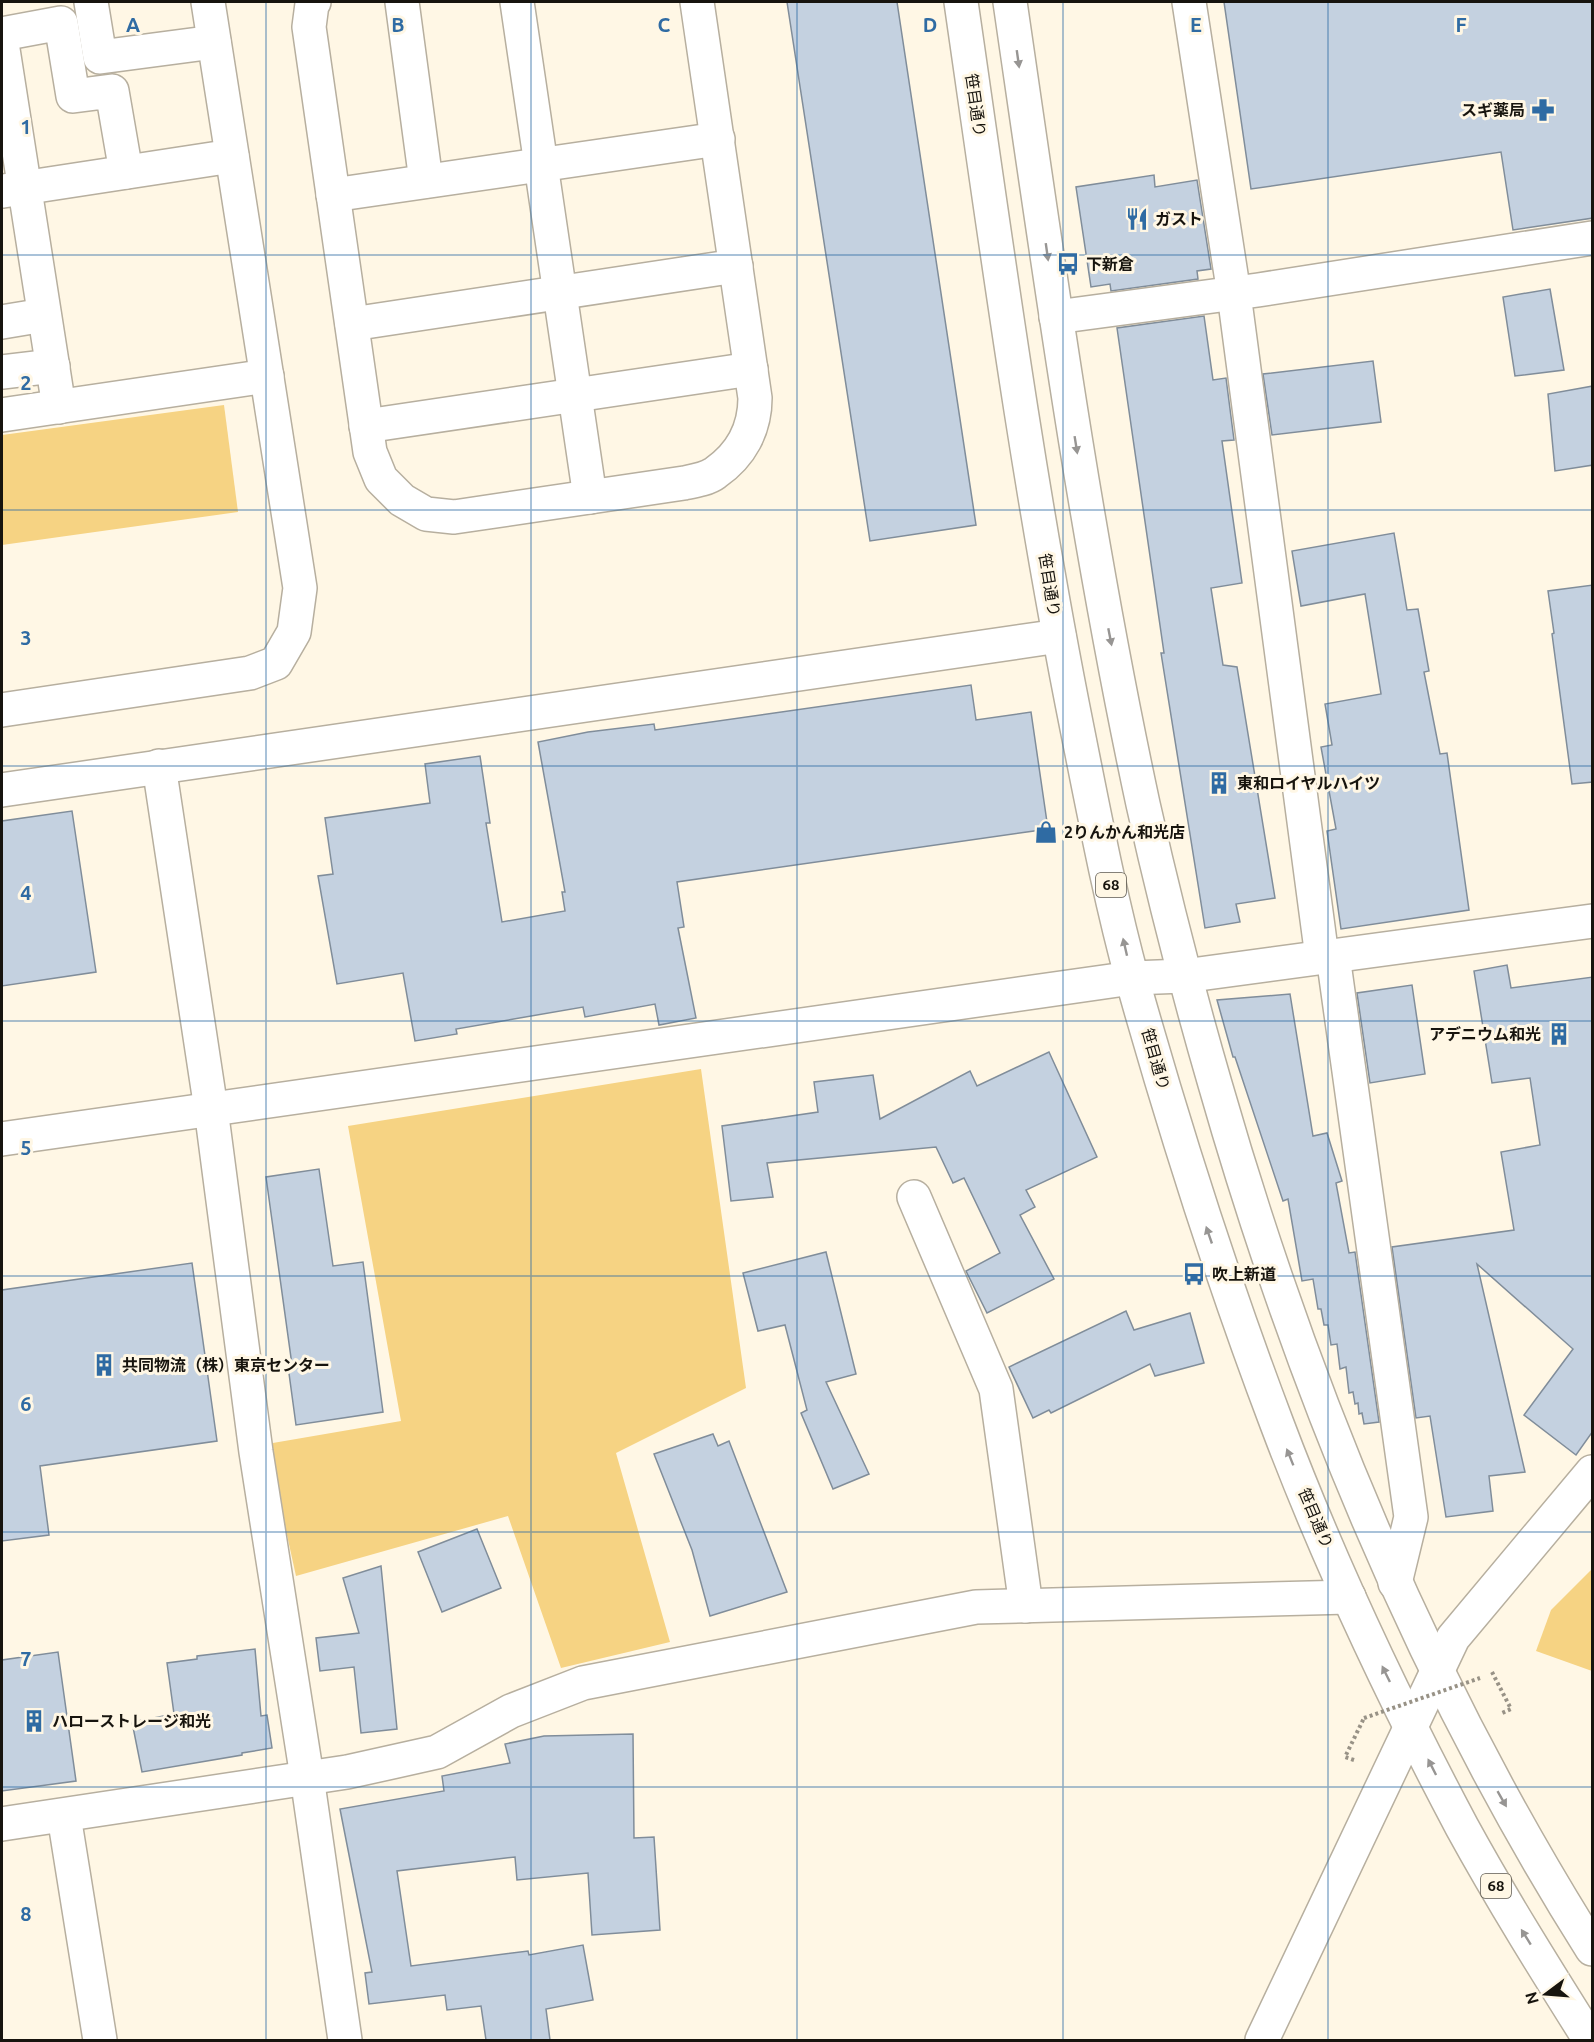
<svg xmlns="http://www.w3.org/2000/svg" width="1594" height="2042" viewBox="0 0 1594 2042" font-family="Ubuntu,'Noto Sans JP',sans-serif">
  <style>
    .green { fill: #f6d383 }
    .building { fill: #c4d1e0; stroke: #808d9a; stroke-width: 1.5 }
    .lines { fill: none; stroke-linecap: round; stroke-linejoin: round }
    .minor-casing { stroke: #b7af9f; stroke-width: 36 }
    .major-casing { stroke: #b7af9f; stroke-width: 36 }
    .path { stroke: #989286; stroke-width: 4; stroke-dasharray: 3 3; stroke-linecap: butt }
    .minor { stroke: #fff; stroke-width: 33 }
    .major { stroke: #fff; stroke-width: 33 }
    .path-bridge { stroke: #989286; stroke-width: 4; stroke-dasharray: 3 3; stroke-linecap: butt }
    .oneway { fill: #979593 }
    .grid { fill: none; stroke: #2f6ba3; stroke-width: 1.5; stroke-opacity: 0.55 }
    .labels { text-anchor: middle; stroke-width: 6; stroke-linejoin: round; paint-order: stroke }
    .shield { fill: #fff7e5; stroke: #5d584e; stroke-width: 1.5 }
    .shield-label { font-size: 15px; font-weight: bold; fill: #17140e }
    .street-label { font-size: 16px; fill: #17140e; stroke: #fff7e5 }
    .poi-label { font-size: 16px; font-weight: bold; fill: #17140e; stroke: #fff7e5; text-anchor: start }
    .grid-label { font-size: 20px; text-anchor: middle; font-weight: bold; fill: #2f6ba3; stroke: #fff7e5; stroke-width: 6; stroke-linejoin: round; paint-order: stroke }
  </style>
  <rect width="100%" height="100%" fill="#fff7e5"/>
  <g class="green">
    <path d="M 224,405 L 238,512 L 2,545 L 2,435 Z"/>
    <path d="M 701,1069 L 746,1388 L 616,1453 L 670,1642 L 561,1668 L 508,1516 L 296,1576 L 267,1444 L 401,1421 L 348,1126 Z"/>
    <path d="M 1592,1569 L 1592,1671 L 1536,1651 L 1551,1610 Z"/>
  </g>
  <g class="building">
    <path d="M 787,2 L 897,2 L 976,525 L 870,541 Z"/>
    <path d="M 1224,2 L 1593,2 L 1593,218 L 1513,230 L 1501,152 L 1251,189 Z"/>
    <path d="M 1154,175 L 1155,187 L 1197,180 L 1211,269 L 1197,271 L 1198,279 L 1111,291 L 1110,284 L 1091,287 L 1076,187 Z"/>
    <path d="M 1550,289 L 1564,370 L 1515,376 L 1503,297 Z"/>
    <path d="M 1204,316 L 1213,380 L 1226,378 L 1234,440 L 1222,441 L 1242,583 L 1211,588 L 1223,665 L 1237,667 L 1275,898 L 1236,904 L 1240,922 L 1205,928 L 1161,653 L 1164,653 L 1117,328 Z"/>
    <path d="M 1373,361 L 1381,422 L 1272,435 L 1263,374 Z"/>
    <path d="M 1593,386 L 1593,465 L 1555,471 L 1548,394 Z"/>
    <path d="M 1394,533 L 1407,610 L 1418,609 L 1429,671 L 1424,672 L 1440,754 L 1447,753 L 1469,910 L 1341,929 L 1327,831 L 1336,829 L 1321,747 L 1332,745 L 1325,704 L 1381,694 L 1365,594 L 1301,606 L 1292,551 Z"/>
    <path d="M 1593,585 L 1593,782 L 1572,784 L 1552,634 L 1554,633 L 1548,591 Z"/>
    <path d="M 971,685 L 976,720 L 1031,712 L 1048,829 L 677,882 L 684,927 L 678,928 L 696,1018 L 659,1025 L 655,1004 L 585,1017 L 583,1007 L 456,1029 L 457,1034 L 415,1041 L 403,973 L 337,984 L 318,876 L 333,874 L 325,818 L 430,803 L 425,764 L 480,756 L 490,823 L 486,823 L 502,922 L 565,911 L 562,892 L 565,892 L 538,742 L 588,732 L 654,724 L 655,730 Z"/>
    <path d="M 72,811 L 96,972 L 2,986 L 2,821 Z"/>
    <path d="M 1507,965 L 1511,988 L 1593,977 L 1593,1431 L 1576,1455 L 1524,1415 L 1573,1349 L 1477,1264 L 1525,1472 L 1489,1476 L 1493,1511 L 1446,1517 L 1430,1416 L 1416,1418 L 1392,1247 L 1514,1230 L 1501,1152 L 1540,1145 L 1530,1078 L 1492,1083 L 1474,971 Z"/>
    <path d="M 1412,985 L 1425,1074 L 1370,1083 L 1357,993 Z"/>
    <path d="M 1290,994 L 1313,1136 L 1327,1133 L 1342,1181 L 1336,1183 L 1349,1253 L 1355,1252 L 1379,1422 L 1364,1424 L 1362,1413 L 1359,1414 L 1358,1403 L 1355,1404 L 1353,1392 L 1349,1393 L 1346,1367 L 1340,1369 L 1337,1344 L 1331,1345 L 1328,1325 L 1324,1325 L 1321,1309 L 1318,1309 L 1313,1279 L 1302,1281 L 1288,1199 L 1283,1201 L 1235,1057 L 1233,1057 L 1217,1000 Z"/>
    <path d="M 1049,1052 L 1097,1157 L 1026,1190 L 1035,1207 L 1020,1215 L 1054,1279 L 987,1313 L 966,1271 L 1000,1253 L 964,1178 L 953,1183 L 936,1147 L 767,1163 L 773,1197 L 731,1201 L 722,1126 L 818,1112 L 814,1082 L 873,1075 L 880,1119 L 970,1071 L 977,1086 Z"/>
    <path d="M 319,1169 L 333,1266 L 363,1262 L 383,1412 L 296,1425 L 288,1366 L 292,1365 L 266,1177 Z"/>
    <path d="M 826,1252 L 856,1374 L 826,1382 L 869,1474 L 833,1489 L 801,1413 L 807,1410 L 785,1325 L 758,1331 L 743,1273 Z"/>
    <path d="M 192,1263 L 217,1441 L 40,1466 L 49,1535 L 2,1541 L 2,1290 Z"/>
    <path d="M 1126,1311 L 1134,1330 L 1190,1313 L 1204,1363 L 1155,1376 L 1150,1364 L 1051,1413 L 1049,1410 L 1033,1418 L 1009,1367 Z"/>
    <path d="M 713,1434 L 718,1446 L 729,1441 L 787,1592 L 710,1616 L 692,1550 L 654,1454 Z"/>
    <path d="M 477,1529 L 501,1588 L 442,1612 L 418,1552 Z"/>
    <path d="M 381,1566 L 397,1729 L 361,1733 L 354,1667 L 320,1671 L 316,1638 L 359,1633 L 343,1578 Z"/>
    <path d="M 255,1649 L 261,1716 L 267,1715 L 272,1748 L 242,1753 L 242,1755 L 142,1772 L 132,1722 L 174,1714 L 167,1663 L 197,1659 L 197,1656 Z"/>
    <path d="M 58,1652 L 76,1781 L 2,1791 L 2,1660 Z"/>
    <path d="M 633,1734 L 634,1838 L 654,1837 L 660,1930 L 592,1935 L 588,1873 L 517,1880 L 515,1857 L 397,1871 L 411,1966 L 528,1951 L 529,1955 L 583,1945 L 593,2000 L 546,2009 L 550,2040 L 486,2040 L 481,2006 L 447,2010 L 445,1995 L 369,2004 L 365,1973 L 372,1972 L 340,1809 L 444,1791 L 442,1776 L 510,1763 L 505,1744 L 544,1736 Z"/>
  </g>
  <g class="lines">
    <g class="minor-casing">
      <g id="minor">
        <path d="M 91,2 L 100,57 L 214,42"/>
        <path d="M 314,2 L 312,4 L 309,27 L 370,452 L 381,479 L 402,500 L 426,514 L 454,517 L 684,483 C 694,481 707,479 715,473 C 741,455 755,429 755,398 L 697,2"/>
        <path d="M 402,2 L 426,181"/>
        <path d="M 517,2 L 590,497"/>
        <path d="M 1189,2 L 1234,294 L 1322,957"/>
        <path d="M 2,34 L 61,23 L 73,96 L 112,91 L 126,172"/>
        <path d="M 2,43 L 59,407"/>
        <path d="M 3,191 L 232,156"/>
        <path d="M 333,195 L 718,139"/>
        <path d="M 1056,317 L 1258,290 L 1592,238"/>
        <path d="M 2,322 L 44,315"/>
        <path d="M 352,324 L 736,266"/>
        <path d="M 2,372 L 53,366"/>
        <path d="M 2,415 L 267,376"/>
        <path d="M 366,426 L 751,369"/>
        <path d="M 2,710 L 250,673 L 276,663 L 294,632 L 300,588 L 208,2"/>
        <path d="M 159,766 L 211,1109 L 256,1452 L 307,1777 L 345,2040"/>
        <path d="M 2,790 L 1059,636"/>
        <path d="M 1333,956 L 1411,1517 L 1395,1583"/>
        <path d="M 2,1139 L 1132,978 L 1184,976 L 1592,921"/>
        <path d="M 914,1197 L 996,1389 L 1026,1606"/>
        <path d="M 64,1816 L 100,2040"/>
        <path d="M 2,1824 L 347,1772 L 437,1752 L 511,1711 L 583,1683 L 976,1607 L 1349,1597"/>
        <path d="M 1262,2040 L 1453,1638 L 1592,1472"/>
      </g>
    </g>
    <g class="major-casing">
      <g id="major">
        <path d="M 961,2 C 996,244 1029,488 1077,728 C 1094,813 1110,898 1133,982 C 1175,1131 1222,1279 1277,1424 C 1329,1562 1393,1697 1462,1827 C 1502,1900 1546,1970 1590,2040"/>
        <path d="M 1010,2 C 1049,270 1086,539 1143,804 C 1164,898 1188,991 1215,1084 C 1302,1388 1423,1681 1592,1949"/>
      </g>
    </g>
    <g class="path">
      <path d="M 1492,1672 L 1511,1709 L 1500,1714"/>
      <path d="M 1354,1760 L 1345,1757 L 1364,1718"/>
    </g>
    <use href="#minor" class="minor"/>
    <use href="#major" class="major"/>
    <path class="path-bridge" d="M 1364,1718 L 1480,1678"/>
  </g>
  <defs><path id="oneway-solid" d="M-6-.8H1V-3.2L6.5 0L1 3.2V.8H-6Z" transform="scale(1.5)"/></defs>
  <g class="oneway">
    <use href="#oneway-solid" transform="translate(1018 59) rotate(82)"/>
    <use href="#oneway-solid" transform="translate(1047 252) rotate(82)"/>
    <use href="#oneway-solid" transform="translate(1076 445) rotate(81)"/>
    <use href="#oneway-solid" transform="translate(1110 637) rotate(79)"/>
    <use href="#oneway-solid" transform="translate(1125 947) rotate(-103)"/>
    <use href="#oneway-solid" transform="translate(1209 1235) rotate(-109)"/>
    <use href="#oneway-solid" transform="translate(1290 1457) rotate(-112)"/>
    <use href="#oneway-solid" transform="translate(1386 1674) rotate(-116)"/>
    <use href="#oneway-solid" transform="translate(1432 1767) rotate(-117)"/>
    <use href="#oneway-solid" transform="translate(1502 1799) rotate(60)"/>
    <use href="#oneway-solid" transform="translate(1526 1937) rotate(-122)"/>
  </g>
  <path class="grid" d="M 266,2 L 266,2040M 531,2 L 531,2040M 797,2 L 797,2040M 1063,2 L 1063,2040M 1328,2 L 1328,2040M 2,255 L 1592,255M 2,510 L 1592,510M 2,766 L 1592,766M 2,1021 L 1592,1021M 2,1276 L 1592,1276M 2,1532 L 1592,1532M 2,1787 L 1592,1787"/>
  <defs>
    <g id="pharmacy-bare" transform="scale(1.8)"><path d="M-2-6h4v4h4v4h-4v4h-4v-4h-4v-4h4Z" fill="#2f6ba3" stroke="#fff7e5" stroke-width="2.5" paint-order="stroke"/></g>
    <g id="restaurant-bare" transform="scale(1.8)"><path d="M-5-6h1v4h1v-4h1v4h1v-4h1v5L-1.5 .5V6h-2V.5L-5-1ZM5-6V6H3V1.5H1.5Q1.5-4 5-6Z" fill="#2f6ba3" stroke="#fff7e5" stroke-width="2.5" paint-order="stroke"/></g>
    <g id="bus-bare" transform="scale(1.8)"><path d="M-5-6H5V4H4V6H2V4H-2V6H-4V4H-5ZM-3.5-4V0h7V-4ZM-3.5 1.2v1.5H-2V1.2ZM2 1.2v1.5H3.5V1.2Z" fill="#2f6ba3" stroke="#fff7e5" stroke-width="2.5" paint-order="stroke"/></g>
    <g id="building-bare" transform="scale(1.8)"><path d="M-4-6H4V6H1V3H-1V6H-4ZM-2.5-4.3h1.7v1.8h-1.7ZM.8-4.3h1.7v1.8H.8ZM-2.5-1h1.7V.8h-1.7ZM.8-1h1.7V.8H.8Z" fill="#2f6ba3" stroke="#fff7e5" stroke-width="2.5" paint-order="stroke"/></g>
    <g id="shop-bare" transform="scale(1.8)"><path d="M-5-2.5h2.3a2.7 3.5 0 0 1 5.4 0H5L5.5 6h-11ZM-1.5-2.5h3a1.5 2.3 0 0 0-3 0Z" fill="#2f6ba3" stroke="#fff7e5" stroke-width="2.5" paint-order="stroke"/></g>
  </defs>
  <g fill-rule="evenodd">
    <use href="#pharmacy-bare" x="1543" y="110"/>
    <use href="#restaurant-bare" x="1137" y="219"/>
    <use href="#bus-bare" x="1068" y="264"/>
    <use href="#building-bare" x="1219" y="783"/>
    <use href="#shop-bare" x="1046" y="832"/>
    <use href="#building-bare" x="1559" y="1034"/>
    <use href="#bus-bare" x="1194" y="1274"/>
    <use href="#building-bare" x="104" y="1365"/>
    <use href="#building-bare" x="34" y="1721"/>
  </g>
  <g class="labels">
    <g class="shield">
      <rect x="1096" y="873" width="30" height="24" rx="4.5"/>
      <rect x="1481" y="1874" width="30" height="24" rx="4.5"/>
    </g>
    <g class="shield-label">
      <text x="1111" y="890">68</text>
      <text x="1496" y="1891">68</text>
    </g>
    <g class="street-label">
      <text transform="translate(976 105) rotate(82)" y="6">笹目通り</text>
      <text transform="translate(1050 585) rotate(81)" y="6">笹目通り</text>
      <text transform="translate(1156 1059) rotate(74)" y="6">笹目通り</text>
      <text transform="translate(1316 1518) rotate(67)" y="6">笹目通り</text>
    </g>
    <g class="poi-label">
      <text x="1525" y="116" text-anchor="end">スギ薬局</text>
      <text x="1155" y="225">ガスト</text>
      <text x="1086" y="270">下新倉</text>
      <text x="1237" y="789">東和ロイヤルハイツ</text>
      <text x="1064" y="838">2りんかん和光店</text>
      <text x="1541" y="1040" text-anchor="end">アデニウム和光</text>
      <text x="1212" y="1280">吹上新道</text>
      <text x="122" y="1371">共同物流（株）東京センター</text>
      <text x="52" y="1727">ハローストレージ和光</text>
    </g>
  </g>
  <g class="grid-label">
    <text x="133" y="32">A</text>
    <text x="398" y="32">B</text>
    <text x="664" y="32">C</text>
    <text x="930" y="32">D</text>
    <text x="1196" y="32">E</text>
    <text x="1461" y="32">F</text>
    <text x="26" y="134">1</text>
    <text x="26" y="390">2</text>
    <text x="26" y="645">3</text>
    <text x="26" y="900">4</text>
    <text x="26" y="1155">5</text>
    <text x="26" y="1411">6</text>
    <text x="26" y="1666">7</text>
    <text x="26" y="1921">8</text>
  </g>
  <rect width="1594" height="2042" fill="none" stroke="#17140e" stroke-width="6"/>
  <g transform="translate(1546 1994) rotate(254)" stroke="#fff7e5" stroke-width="4.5" paint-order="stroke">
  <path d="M0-4.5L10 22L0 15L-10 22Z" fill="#17140e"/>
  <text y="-9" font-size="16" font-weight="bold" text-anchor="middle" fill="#17140e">N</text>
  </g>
</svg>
